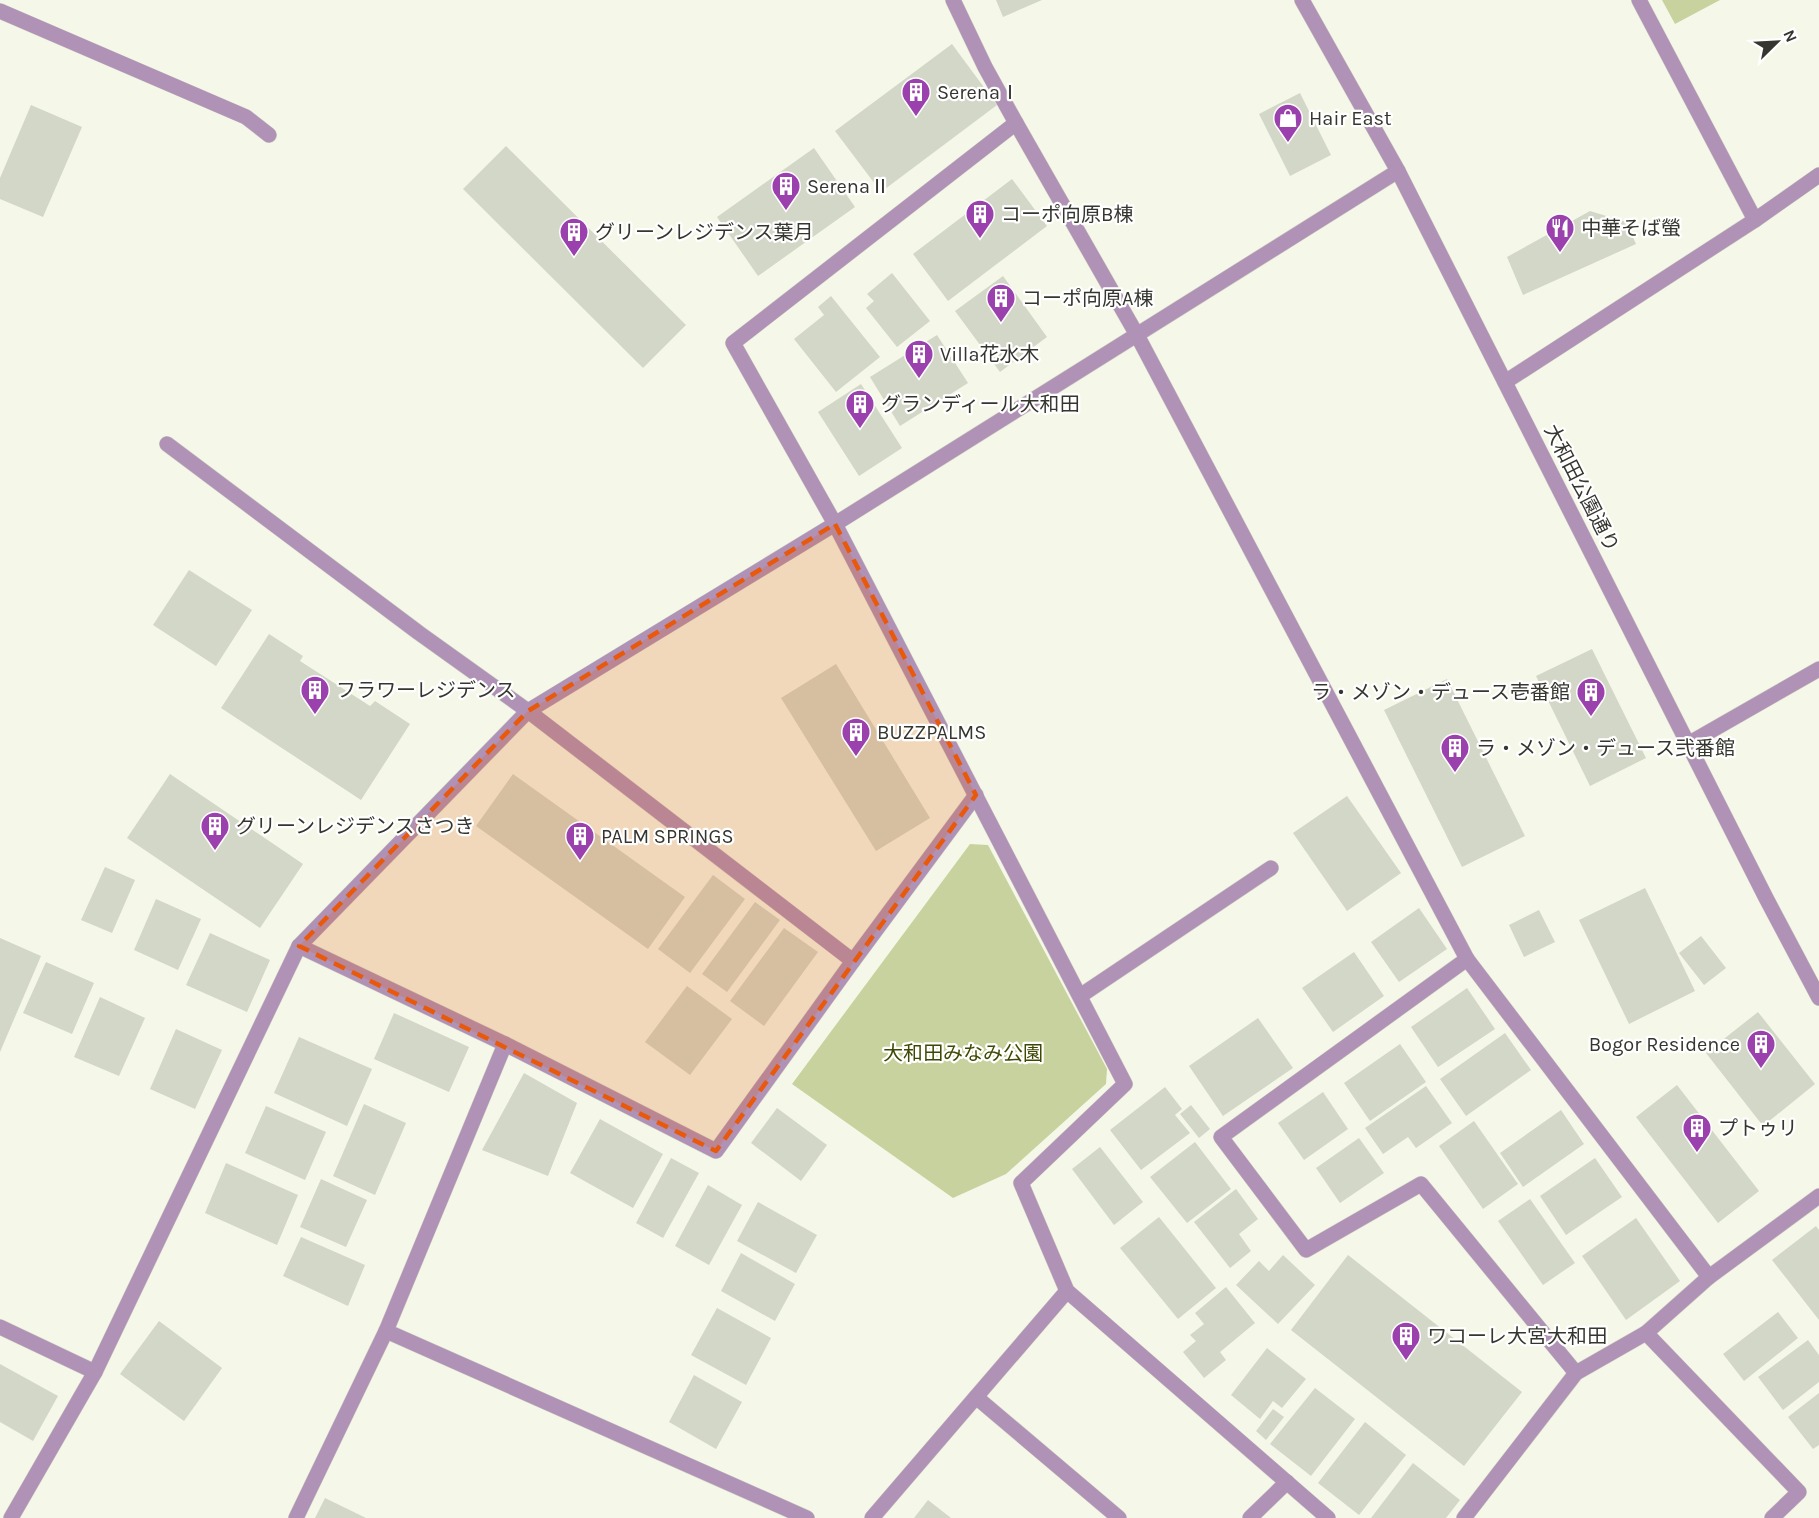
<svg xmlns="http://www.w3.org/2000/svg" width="1819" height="1518" viewBox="0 0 1819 1518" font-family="Karla,'Noto Sans JP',sans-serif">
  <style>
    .green { fill: #c8d29f }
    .building { fill: #d3d7c7 }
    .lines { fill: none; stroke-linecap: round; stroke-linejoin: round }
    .minor-casing { stroke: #d2d5c7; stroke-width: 16 }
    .minor { stroke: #b092b7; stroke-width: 15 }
    .marked { fill: #e8590c; fill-opacity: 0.2; stroke: #e8590c; stroke-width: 4.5; stroke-dasharray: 12 8; stroke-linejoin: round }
    .labels { text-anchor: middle; stroke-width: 4.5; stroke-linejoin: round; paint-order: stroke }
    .poi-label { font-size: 20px; fill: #34362f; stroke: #fff; text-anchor: start }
    .street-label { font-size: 20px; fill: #34362f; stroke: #fff }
    .park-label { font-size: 20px; fill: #3f4803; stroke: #fff }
  </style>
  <rect width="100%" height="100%" fill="#f5f8e8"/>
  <g class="green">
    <path d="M 1662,0 L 1720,0 L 1675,24 Z"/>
    <path d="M 970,844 L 988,845 L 1107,1069 L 1106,1084 L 1006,1174 L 953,1198 L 792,1084 Z"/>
  </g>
  <g class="building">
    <path d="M 996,0 L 1042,0 L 1003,17 Z"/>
    <path d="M 952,44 L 997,105 L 881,192 L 835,131 Z"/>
    <path d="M 1300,93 L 1331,155 L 1290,176 L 1259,114 Z"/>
    <path d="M 31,105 L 82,127 L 43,217 L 0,199 L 0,178 Z"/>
    <path d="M 506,146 L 686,325 L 643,368 L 463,189 Z"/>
    <path d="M 814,148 L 855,207 L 758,276 L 717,217 Z"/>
    <path d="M 1012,179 L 1047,226 L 948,301 L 913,254 Z"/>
    <path d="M 1590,211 L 1626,222 L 1636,244 L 1523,295 L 1507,257 Z"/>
    <path d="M 892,273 L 930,321 L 897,347 L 866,308 L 874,301 L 867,294 Z"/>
    <path d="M 1003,276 L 1047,337 L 1000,372 L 955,311 Z"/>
    <path d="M 831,296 L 880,357 L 836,392 L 794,339 L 824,315 L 818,307 Z"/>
    <path d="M 937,335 L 968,383 L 900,426 L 870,377 Z"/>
    <path d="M 861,384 L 902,448 L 859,476 L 818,412 Z"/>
    <path d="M 189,570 L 252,610 L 216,666 L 153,625 Z"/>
    <path d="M 269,634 L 303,656 L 300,661 L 370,706 L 375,701 L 410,724 L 361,800 L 221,708 Z"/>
    <path d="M 1592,649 L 1646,758 L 1590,786 L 1536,676 Z"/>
    <path d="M 836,664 L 930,818 L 876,851 L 781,698 Z"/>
    <path d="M 1447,679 L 1525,836 L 1462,867 L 1384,710 Z"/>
    <path d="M 170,774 L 303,864 L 260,928 L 127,838 Z"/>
    <path d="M 513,774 L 685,897 L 648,949 L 476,826 Z"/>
    <path d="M 1347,796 L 1401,873 L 1347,911 L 1293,833 Z"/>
    <path d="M 105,867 L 135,880 L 112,933 L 81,920 Z"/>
    <path d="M 713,875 L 745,899 L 690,973 L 658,949 Z"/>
    <path d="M 1645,888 L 1695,991 L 1629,1024 L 1579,920 Z"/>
    <path d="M 156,899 L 201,919 L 178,970 L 134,950 Z"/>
    <path d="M 755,902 L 780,920 L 727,992 L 702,974 Z"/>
    <path d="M 1419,908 L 1447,949 L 1399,982 L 1371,942 Z"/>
    <path d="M 1539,910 L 1555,942 L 1524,957 L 1509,925 Z"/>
    <path d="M 784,928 L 818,952 L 764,1026 L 730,1001 Z"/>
    <path d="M 210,933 L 270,960 L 247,1012 L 186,985 Z"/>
    <path d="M 1701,936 L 1726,968 L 1704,985 L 1679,953 Z"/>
    <path d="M 0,938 L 41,956 L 0,1052 Z"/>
    <path d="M 1354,952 L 1384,996 L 1333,1032 L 1302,988 Z"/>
    <path d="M 46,962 L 94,983 L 72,1034 L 23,1013 Z"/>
    <path d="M 687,986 L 732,1019 L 690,1075 L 645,1042 Z"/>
    <path d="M 1467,988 L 1495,1029 L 1438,1067 L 1411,1027 Z"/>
    <path d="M 100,997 L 145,1018 L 119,1076 L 74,1057 Z"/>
    <path d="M 1758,1012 L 1815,1084 L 1763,1126 L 1706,1053 Z"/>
    <path d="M 394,1013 L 469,1047 L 449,1092 L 374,1059 Z"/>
    <path d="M 1258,1018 L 1293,1068 L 1223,1116 L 1189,1066 Z"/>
    <path d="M 176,1029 L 222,1050 L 195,1109 L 150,1089 Z"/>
    <path d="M 1505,1033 L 1531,1070 L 1466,1116 L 1440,1079 Z"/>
    <path d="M 299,1037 L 372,1069 L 347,1126 L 274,1093 Z"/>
    <path d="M 1400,1044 L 1426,1082 L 1370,1121 L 1344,1083 Z"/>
    <path d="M 524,1073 L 577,1103 L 548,1176 L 482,1150 Z"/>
    <path d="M 1677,1085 L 1759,1191 L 1718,1223 L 1636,1117 Z"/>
    <path d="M 1426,1086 L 1452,1123 L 1416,1148 L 1408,1137 L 1383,1154 L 1365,1128 Z"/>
    <path d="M 1165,1087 L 1182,1109 L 1175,1115 L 1190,1133 L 1141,1170 L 1110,1130 Z"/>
    <path d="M 1323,1092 L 1348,1129 L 1304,1160 L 1278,1123 Z"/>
    <path d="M 364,1104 L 406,1123 L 375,1195 L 333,1176 Z"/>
    <path d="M 1191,1105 L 1210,1129 L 1199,1138 L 1180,1114 Z"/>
    <path d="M 266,1106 L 326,1132 L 305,1180 L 245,1153 Z"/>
    <path d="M 777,1108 L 827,1145 L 801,1181 L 751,1143 Z"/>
    <path d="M 1561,1110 L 1584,1144 L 1523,1187 L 1500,1153 Z"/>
    <path d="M 600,1119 L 663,1154 L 633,1208 L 570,1173 Z"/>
    <path d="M 1474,1121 L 1518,1184 L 1483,1209 L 1439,1146 Z"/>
    <path d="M 1359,1138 L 1384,1173 L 1340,1203 L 1316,1168 Z"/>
    <path d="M 1195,1142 L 1231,1189 L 1187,1223 L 1150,1177 Z"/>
    <path d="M 1100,1147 L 1143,1202 L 1114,1225 L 1072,1169 Z"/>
    <path d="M 671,1158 L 699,1173 L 663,1238 L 636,1223 Z"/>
    <path d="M 1595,1158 L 1622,1197 L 1566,1235 L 1540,1196 Z"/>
    <path d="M 226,1163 L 298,1195 L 277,1245 L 205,1213 Z"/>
    <path d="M 321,1179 L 367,1200 L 346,1247 L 300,1227 Z"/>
    <path d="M 708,1185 L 742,1205 L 709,1265 L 675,1246 Z"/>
    <path d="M 1236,1189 L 1258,1219 L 1239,1234 L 1251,1251 L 1230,1268 L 1194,1222 Z"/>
    <path d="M 1530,1199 L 1575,1263 L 1543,1285 L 1498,1221 Z"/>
    <path d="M 758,1202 L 817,1235 L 796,1273 L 737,1241 Z"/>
    <path d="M 1159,1217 L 1216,1288 L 1178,1319 L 1120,1248 Z"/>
    <path d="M 1636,1218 L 1680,1281 L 1626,1320 L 1582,1256 Z"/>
    <path d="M 1816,1226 L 1819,1230 L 1819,1320 L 1772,1260 Z"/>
    <path d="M 301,1237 L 365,1265 L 348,1306 L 283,1276 Z"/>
    <path d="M 741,1253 L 795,1284 L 775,1321 L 721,1291 Z"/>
    <path d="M 1283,1255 L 1315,1285 L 1278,1324 L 1236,1285 L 1259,1261 L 1269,1271 Z"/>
    <path d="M 1348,1255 L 1522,1392 L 1464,1466 L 1291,1330 Z"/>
    <path d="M 1226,1287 L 1255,1323 L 1220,1352 L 1226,1360 L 1204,1378 L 1183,1352 L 1196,1341 L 1190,1335 L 1204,1324 L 1195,1313 Z"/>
    <path d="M 717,1308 L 771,1338 L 746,1385 L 691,1355 Z"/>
    <path d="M 1778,1312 L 1798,1338 L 1744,1381 L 1723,1354 Z"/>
    <path d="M 159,1321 L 222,1368 L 184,1421 L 120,1374 Z"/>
    <path d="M 1808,1340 L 1819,1355 L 1819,1382 L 1783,1410 L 1758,1377 Z"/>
    <path d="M 1267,1348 L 1306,1379 L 1282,1408 L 1273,1401 L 1260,1419 L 1231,1395 Z"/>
    <path d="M 0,1364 L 58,1396 L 33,1441 L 0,1422 Z"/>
    <path d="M 694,1375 L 742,1402 L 716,1449 L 669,1422 Z"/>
    <path d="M 1315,1388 L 1355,1419 L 1311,1476 L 1270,1444 Z"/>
    <path d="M 1819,1393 L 1819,1445 L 1813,1449 L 1788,1417 Z"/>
    <path d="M 1273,1409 L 1284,1417 L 1266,1440 L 1256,1431 Z"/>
    <path d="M 1365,1422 L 1406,1455 L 1359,1515 L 1318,1483 Z"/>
    <path d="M 1413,1463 L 1460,1500 L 1446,1518 L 1371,1518 Z"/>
    <path d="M 325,1498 L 366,1518 L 315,1518 Z"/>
    <path d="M 928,1500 L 951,1518 L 914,1518 Z"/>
  </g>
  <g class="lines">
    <g class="minor-casing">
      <g id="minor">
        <path d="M 953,0 L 985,67 L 1016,123 L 733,343 L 835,524 L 1125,1084 L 1021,1183 L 1067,1291 L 1328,1518"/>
        <path d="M 1302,0 L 1398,171 L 1766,898 L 1819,998"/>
        <path d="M 1639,0 L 1755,220"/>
        <path d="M 0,11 L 246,117 L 269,135"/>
        <path d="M 1016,123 L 1137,335 L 1467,959"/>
        <path d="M 1505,382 L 1755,220 L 1819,175"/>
        <path d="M 167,444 L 419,633 L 528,711 L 853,961 L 716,1151 L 505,1044 L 299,946"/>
        <path d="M 1688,744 L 1819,669"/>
        <path d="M 853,961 L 976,795"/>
        <path d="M 1080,996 L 1271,868"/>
        <path d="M 505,1044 L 386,1331 L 807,1518"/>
        <path d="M 0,1327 L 95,1372"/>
        <path d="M 1646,1333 L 1799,1492 L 1772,1518"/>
        <path d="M 1576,1373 L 1421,1184 L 1306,1250 L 1221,1137 L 1467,959 L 1709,1277"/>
        <path d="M 976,1397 L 1119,1518"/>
        <path d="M 11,1518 L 95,1372 L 299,946 L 528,711 L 835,524 L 1398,171"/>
        <path d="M 296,1518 L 386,1331"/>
        <path d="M 872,1518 L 1067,1291"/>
        <path d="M 1250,1518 L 1287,1482"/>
        <path d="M 1464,1518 L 1576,1373 L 1646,1333 L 1709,1277 L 1819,1196"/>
      </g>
    </g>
    <use href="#minor" class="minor"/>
  </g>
  <path class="marked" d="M 835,524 L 976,795 L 716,1151 L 299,946 L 528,711 Z"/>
  <defs>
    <g id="building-pin" transform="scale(1.5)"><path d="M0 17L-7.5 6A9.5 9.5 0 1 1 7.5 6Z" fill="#9a41ad" stroke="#fff"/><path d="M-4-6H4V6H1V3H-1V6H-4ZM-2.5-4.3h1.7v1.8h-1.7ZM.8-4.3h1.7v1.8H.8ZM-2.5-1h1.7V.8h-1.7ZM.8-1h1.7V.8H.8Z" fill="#fff"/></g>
    <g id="shop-pin" transform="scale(1.5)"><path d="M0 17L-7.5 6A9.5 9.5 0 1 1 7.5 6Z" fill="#9a41ad" stroke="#fff"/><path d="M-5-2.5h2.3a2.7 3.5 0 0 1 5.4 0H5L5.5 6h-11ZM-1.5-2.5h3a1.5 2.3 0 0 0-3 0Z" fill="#fff"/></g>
    <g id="restaurant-pin" transform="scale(1.5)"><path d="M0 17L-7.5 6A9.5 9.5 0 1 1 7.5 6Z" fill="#9a41ad" stroke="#fff"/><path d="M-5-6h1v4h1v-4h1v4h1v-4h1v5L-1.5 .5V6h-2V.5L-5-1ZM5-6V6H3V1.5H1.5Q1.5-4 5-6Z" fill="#fff"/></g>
  </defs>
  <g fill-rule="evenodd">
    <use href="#building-pin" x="916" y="92"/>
    <use href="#shop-pin" x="1288" y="118"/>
    <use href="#building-pin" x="786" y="186"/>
    <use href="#building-pin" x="980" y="214"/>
    <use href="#restaurant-pin" x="1560" y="228"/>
    <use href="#building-pin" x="574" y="232"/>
    <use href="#building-pin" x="1001" y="298"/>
    <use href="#building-pin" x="919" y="354"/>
    <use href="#building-pin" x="860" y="404"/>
    <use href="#building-pin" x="315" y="690"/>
    <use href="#building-pin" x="1591" y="692"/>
    <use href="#building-pin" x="856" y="732"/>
    <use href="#building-pin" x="1455" y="748"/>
    <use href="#building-pin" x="215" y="826"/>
    <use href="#building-pin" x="580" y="836"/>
    <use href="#building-pin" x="1761" y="1044"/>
    <use href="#building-pin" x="1697" y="1128"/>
    <use href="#building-pin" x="1406" y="1336"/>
  </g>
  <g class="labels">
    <g class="poi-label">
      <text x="937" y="99">SerenaⅠ</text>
      <text x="1309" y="125">Hair East</text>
      <text x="807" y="193">SerenaⅡ</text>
      <text x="1001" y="221">コーポ向原B棟</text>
      <text x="1581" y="235">中華そば螢</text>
      <text x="595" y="239">グリーンレジデンス葉月</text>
      <text x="1022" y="305">コーポ向原A棟</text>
      <text x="940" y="361">Villa花水木</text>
      <text x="881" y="411">グランディール大和田</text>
      <text x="336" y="697">フラワーレジデンス</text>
      <text x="1570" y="699" text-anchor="end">ラ・メゾン・デュース壱番館</text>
      <text x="877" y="739">BUZZPALMS</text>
      <text x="1476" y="755">ラ・メゾン・デュース弐番館</text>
      <text x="236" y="833">グリーンレジデンスさつき</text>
      <text x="601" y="843">PALM SPRINGS</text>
      <text x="1740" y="1051" text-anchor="end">Bogor Residence</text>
      <text x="1718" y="1135">プトゥリ</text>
      <text x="1427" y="1343">ワコーレ大宮大和田</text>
    </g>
    <g class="street-label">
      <text transform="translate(1582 488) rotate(63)" y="7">大和田公園通り</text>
    </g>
    <g class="park-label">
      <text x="963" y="1060">大和田みなみ公園</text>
    </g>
  </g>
  <g transform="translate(1777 42) rotate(66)" stroke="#ffffff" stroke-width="4.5" paint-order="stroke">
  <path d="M0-4.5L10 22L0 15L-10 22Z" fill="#34362f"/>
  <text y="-9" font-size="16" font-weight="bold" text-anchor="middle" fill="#34362f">N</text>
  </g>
</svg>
